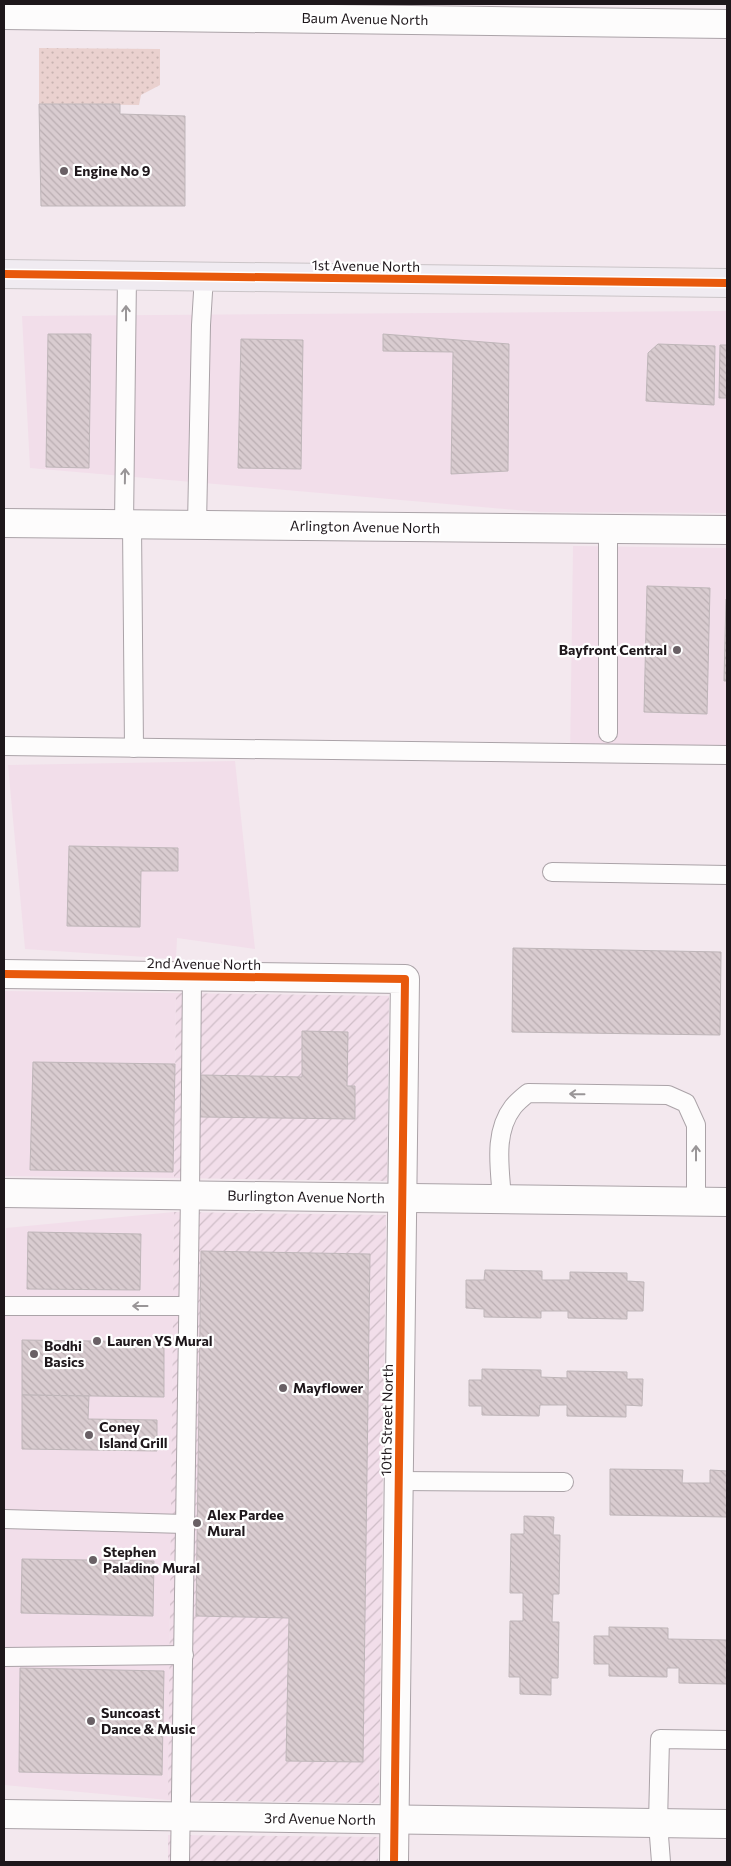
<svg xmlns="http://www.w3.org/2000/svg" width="731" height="1866" viewBox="0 0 731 1866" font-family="Commissioner,sans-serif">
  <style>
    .built { fill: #f2deea }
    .industrial { fill: url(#industrial-furrows) }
    .grass { fill: url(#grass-dots) }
    .building { fill: url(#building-back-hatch); stroke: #bfb6b9 }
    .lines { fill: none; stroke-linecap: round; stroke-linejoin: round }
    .lane-casing { stroke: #aba3a8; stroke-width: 20 }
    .street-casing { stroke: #aba3a8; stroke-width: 30 }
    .primary-casing { stroke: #cac4c7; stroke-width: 30 }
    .lane { stroke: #fdfcfc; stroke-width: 18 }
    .street { stroke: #fdfcfc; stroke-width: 28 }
    .primary { stroke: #f0ebf1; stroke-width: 28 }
    .cycleway-casing { stroke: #fff; stroke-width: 11 }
    .cycleway { stroke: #e8590c; stroke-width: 8 }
    .oneway { stroke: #999597 }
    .poi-dot { fill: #696065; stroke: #fff; stroke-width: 2 }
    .labels { text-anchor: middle; stroke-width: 4.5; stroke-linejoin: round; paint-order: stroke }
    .street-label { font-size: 14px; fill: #1e171b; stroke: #fff }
    .poi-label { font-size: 14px; font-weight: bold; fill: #1e171b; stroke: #fff; text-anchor: start }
  </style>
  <defs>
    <pattern id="industrial-furrows" width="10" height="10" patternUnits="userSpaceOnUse" patternTransform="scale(1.25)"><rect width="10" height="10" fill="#f2deea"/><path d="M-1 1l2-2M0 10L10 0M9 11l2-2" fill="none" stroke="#cfbec8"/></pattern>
    <pattern id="grass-dots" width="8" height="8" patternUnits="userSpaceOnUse" patternTransform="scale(1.25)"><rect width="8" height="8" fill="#ead1cf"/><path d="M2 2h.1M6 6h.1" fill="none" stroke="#c8b3b1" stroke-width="1.8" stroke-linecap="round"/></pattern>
    <pattern id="building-back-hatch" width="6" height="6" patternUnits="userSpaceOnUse" patternTransform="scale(1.25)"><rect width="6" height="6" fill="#d9ccd0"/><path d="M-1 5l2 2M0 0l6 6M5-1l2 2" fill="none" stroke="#baaeb2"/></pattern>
  </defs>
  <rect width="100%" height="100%" fill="#f3e8ee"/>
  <g class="built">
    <path d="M 727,311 L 727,513 L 540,512 L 30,468 L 22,316 Z"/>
    <path d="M 573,546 L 727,548 L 727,758 L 570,759 Z"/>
    <path d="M 235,761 L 255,949 L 177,938 L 176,959 L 25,949 L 8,765 Z"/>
    <path d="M 4,991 L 176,993 L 174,1178 L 4,1176 Z"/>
    <path d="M 174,1212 L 168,1800 L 4,1785 L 4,1389 L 6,1228 Z"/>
  </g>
  <g class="industrial">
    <path d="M 176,993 L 389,996 L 387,1181 L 174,1178 Z"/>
    <path d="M 174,1212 L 386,1215 L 379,1803 L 168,1800 Z"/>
    <path d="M 168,1835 L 379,1837 L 378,1862 L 168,1862 Z"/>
  </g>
  <path class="grass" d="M 39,48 L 160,49 L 160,85 L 141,95 L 139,105 L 39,104 Z"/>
  <g class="building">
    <path d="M 39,104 L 120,104 L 120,114 L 185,116 L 185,206 L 41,206 Z"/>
    <path d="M 48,334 L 91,334 L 89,468 L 46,467 Z"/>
    <path d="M 383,334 L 509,344 L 508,471 L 451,474 L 453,352 L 383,351 Z"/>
    <path d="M 241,339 L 303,340 L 301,469 L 238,468 Z"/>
    <path d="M 658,344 L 715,346 L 714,405 L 646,401 L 648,353 Z"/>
    <path d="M 720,345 L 727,345 L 727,398 L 719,398 Z"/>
    <path d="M 647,586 L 710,588 L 707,714 L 644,712 Z"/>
    <path d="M 726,599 L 727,599 L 727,681 L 724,681 Z"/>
    <path d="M 69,846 L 178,848 L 178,871 L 141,871 L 140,927 L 67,926 Z"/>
    <path d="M 513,948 L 721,952 L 720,1035 L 512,1032 Z"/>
    <path d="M 302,1031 L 348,1032 L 347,1086 L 355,1086 L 355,1119 L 200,1117 L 201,1075 L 302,1077 Z"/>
    <path d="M 33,1062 L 175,1064 L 173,1172 L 30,1170 Z"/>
    <path d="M 28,1232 L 141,1234 L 140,1290 L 27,1289 Z"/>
    <path d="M 201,1251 L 370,1254 L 363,1762 L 286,1761 L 289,1618 L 196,1616 Z"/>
    <path d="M 485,1270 L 542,1271 L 542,1280 L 570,1280 L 570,1272 L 627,1273 L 627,1281 L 644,1282 L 643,1311 L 627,1311 L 627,1319 L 568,1318 L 568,1311 L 541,1311 L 541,1318 L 484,1317 L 484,1309 L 466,1308 L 466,1280 L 484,1280 Z"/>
    <path d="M 22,1340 L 164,1342 L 164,1397 L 22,1395 Z"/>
    <path d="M 482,1369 L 541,1370 L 541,1377 L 567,1378 L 567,1371 L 627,1372 L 627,1379 L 643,1379 L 642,1406 L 626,1405 L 626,1417 L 567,1416 L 567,1405 L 540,1405 L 539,1416 L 482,1415 L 482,1406 L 469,1406 L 469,1380 L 482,1380 Z"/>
    <path d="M 22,1395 L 89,1396 L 88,1419 L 157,1420 L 157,1451 L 22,1449 Z"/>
    <path d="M 610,1469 L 683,1470 L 682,1483 L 710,1483 L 710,1470 L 727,1471 L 727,1517 L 610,1515 Z"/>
    <path d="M 524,1516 L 554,1517 L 553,1535 L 560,1535 L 559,1594 L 553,1594 L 552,1622 L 559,1622 L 558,1678 L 551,1678 L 551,1695 L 520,1694 L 520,1677 L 509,1677 L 510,1621 L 523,1621 L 523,1593 L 510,1593 L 511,1534 L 524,1534 Z"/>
    <path d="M 22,1559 L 154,1561 L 153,1616 L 21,1613 Z"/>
    <path d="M 609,1627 L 668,1628 L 668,1639 L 727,1640 L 727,1684 L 679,1683 L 679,1668 L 667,1668 L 667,1677 L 609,1676 L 609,1664 L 594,1664 L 594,1636 L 609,1636 Z"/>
    <path d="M 20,1668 L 164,1671 L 162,1775 L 19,1772 Z"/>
  </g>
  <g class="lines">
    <g class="lane-casing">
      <g id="lane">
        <path d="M 124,524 L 127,276"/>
        <path d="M 132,525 L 134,748"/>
        <path d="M 197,525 L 201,325 L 204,276"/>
        <path d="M 608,529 L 608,733"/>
        <path d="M 4,746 L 727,755"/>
        <path d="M 552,872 L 727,875"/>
        <path d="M 502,1199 C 500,1168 493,1133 513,1107 C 517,1102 523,1097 528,1093 L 668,1095 L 686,1103 L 696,1125 L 696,1201"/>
        <path d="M 4,1306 L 188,1306"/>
        <path d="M 398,1481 L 564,1482"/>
        <path d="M 4,1519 L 185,1524"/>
        <path d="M 4,1657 L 184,1655"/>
        <path d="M 180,1862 L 190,1195 L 192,976"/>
        <path d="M 661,1862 L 658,1823 L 660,1739 L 727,1740"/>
      </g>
    </g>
    <g class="street-casing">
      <g id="street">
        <path d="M 4,15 L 727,24"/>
        <path d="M 4,523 L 727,530"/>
        <path d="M 4,974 L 405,979 L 394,1862"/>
        <path d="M 4,1193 L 727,1202"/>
        <path d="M 4,1814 L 727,1824"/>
      </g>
    </g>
    <g class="primary-casing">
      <path id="primary" d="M 4,274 L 727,283"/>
    </g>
    <use href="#lane" class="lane"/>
    <use href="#street" class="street"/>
    <use href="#primary" class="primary"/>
    <g class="cycleway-casing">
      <g id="cycleway">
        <path d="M 4,274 L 727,283"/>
        <path d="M 4,974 L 405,979 L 394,1862"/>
      </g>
    </g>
    <use href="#cycleway" class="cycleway"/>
  </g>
  <defs><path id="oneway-shaft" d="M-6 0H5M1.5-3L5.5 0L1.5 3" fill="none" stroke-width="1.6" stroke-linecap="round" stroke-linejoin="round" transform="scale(1.25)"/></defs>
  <g class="oneway">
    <use href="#oneway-shaft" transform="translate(126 313) rotate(-90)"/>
    <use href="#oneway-shaft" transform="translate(125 476) rotate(-89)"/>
    <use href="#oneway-shaft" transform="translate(577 1094) rotate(-179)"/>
    <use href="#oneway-shaft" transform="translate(696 1153) rotate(-90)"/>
    <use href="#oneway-shaft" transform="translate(140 1306) rotate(180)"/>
  </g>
  <g class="poi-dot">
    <circle cx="64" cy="171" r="5"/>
    <circle cx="677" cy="650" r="5"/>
    <circle cx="97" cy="1341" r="5"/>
    <circle cx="34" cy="1354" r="5"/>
    <circle cx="283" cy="1388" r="5"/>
    <circle cx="89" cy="1435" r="5"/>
    <circle cx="197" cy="1523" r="5"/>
    <circle cx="93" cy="1560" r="5"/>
    <circle cx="91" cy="1721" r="5"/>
  </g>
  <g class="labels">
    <g class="street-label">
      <text transform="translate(365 19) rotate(1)" y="5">Baum Avenue North</text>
      <text transform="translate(366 266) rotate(1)" y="5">1st Avenue North</text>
      <text transform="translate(365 527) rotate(1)" y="5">Arlington Avenue North</text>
      <text transform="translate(204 964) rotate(1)" y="5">2nd Avenue North</text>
      <text transform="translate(306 1197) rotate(1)" y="5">Burlington Avenue North</text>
      <text transform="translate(387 1420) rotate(-89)" y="5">10th Street North</text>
      <text transform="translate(320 1819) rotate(1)" y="5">3rd Avenue North</text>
    </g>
    <g class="poi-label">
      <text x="74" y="176">Engine No 9</text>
      <text x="667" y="655" text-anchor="end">Bayfront Central</text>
      <text x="107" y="1346">Lauren YS Mural</text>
      <text x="44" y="1351">Bodhi<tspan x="44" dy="16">Basics</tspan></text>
      <text x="293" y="1393">Mayflower</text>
      <text x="99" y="1432">Coney<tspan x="99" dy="16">Island Grill</tspan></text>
      <text x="207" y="1520">Alex Pardee<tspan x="207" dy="16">Mural</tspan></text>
      <text x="103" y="1557">Stephen<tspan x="103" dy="16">Paladino Mural</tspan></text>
      <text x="101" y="1718">Suncoast<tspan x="101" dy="16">Dance &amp; Music</tspan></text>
    </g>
  </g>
  <rect width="731" height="1866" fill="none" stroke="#1e171b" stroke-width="10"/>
</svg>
